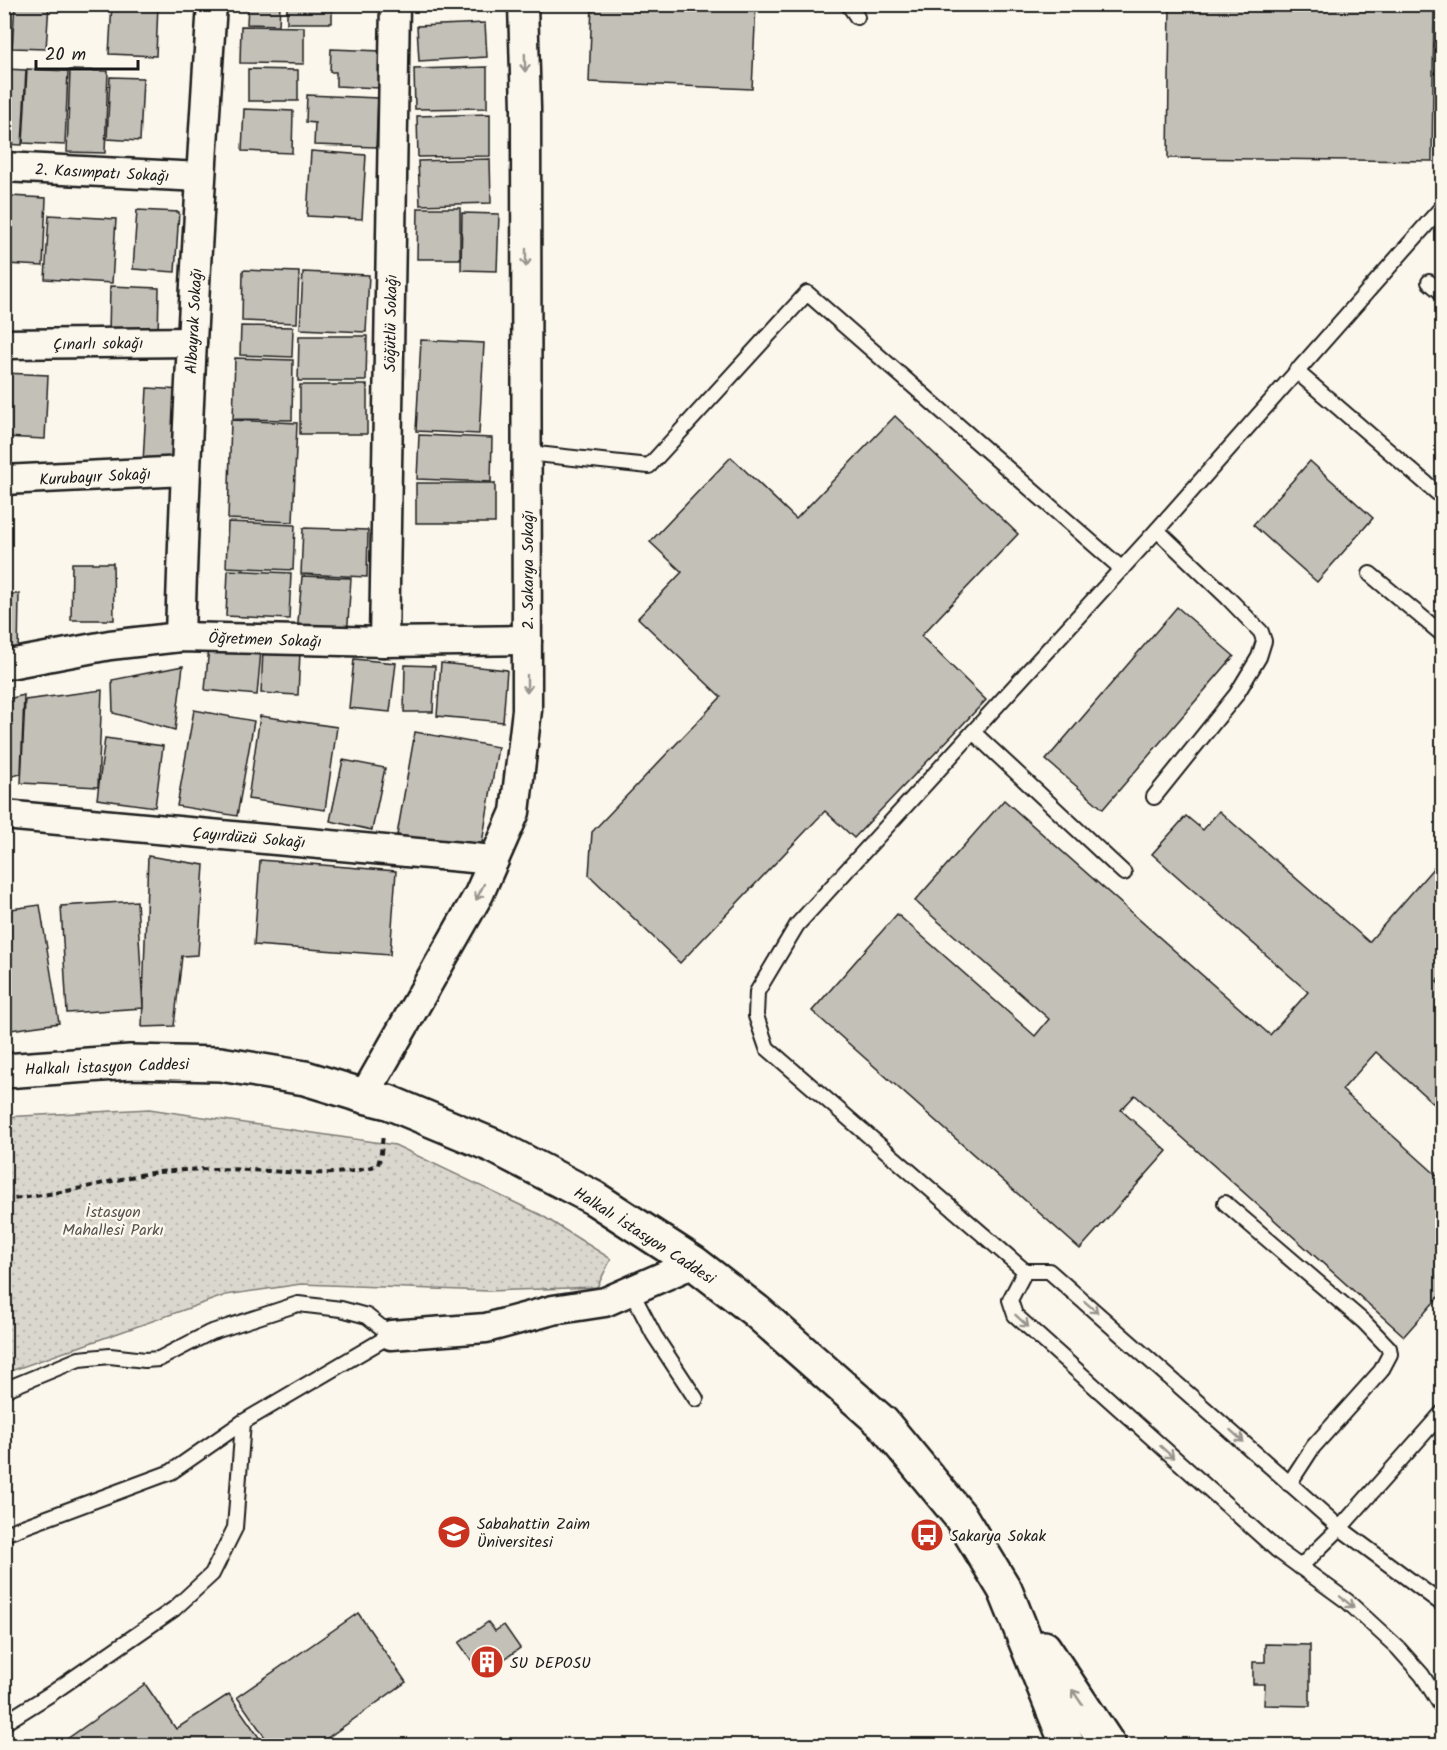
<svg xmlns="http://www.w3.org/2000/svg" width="1447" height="1750" viewBox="0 0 1447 1750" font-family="Kalam,sans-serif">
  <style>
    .park { fill: url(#park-dots); stroke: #7b7a75; stroke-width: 1.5 }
    .building { fill: #c3c0b8; stroke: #1c1c1c; stroke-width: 1.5 }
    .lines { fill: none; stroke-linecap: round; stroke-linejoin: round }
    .service-casing { stroke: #1c1c1c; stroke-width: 18 }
    .minor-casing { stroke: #1c1c1c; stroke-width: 33 }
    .secondary-casing { stroke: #1c1c1c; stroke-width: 38 }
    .path { stroke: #1c1c1c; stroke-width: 4; stroke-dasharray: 6 4.5; stroke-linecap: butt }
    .service { stroke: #fbf7ec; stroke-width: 14 }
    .minor { stroke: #fbf7ec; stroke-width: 28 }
    .secondary { stroke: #fbf7ec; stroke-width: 33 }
    .oneway { stroke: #97948e }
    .labels { text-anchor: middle; stroke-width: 5; stroke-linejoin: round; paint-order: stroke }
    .street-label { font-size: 16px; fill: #1c1c1c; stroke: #fbf7ec }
    .park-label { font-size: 16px; fill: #555451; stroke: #fbf7ec }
    .poi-label { font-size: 16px; fill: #1c1c1c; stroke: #fbf7ec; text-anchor: start }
  </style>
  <defs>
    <pattern id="park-dots" width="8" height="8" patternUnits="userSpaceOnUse" patternTransform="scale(1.5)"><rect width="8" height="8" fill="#dad7ce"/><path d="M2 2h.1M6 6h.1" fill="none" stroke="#bab8b0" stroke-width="1.8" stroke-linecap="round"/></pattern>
  </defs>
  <rect width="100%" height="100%" fill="#fbf7ec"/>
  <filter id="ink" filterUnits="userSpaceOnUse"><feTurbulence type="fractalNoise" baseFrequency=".0167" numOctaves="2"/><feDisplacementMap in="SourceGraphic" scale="12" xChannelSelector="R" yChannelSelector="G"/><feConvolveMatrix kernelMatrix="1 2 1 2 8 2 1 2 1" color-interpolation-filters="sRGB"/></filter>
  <g filter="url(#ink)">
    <path class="park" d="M 149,1109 L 395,1145 L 541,1215 L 611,1259 L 597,1287 L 488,1291 L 301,1284 L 226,1295 L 5,1373 L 5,1117 Z"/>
    <g class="building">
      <path d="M 15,4 L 49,4 L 46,49 L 12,48 Z"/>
      <path d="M 112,4 L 158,4 L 156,56 L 109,54 Z"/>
      <path d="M 248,4 L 280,4 L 279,25 L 247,24 Z"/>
      <rect x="287" y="4" width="45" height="19"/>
      <path d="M 592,4 L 756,4 L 752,89 L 589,82 Z"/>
      <path d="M 1170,4 L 1434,4 L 1432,161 L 1168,158 Z"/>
      <path d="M 485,23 L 487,57 L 419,61 L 417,26 Z"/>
      <path d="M 241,26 L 304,27 L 304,64 L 240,63 Z"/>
      <path d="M 331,49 L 382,51 L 380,88 L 336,86 L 336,72 L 330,72 Z"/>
      <path d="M 487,67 L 487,108 L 415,109 L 414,69 Z"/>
      <path d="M 4,69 L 26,70 L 22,145 L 4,144 Z"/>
      <path d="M 27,69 L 68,71 L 65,145 L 23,143 Z"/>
      <path d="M 248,69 L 298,70 L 298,101 L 248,101 Z"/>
      <path d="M 70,70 L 108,71 L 105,153 L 67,152 Z"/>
      <path d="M 110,77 L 143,78 L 140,141 L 107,139 Z"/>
      <path d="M 307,95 L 378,98 L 376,147 L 314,145 L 315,123 L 306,122 Z"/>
      <path d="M 244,109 L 293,111 L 292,153 L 242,151 Z"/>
      <path d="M 490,114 L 490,156 L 418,157 L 417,116 Z"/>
      <path d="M 311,151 L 366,155 L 362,219 L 307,216 Z"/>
      <path d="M 490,159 L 491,203 L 420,205 L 418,161 Z"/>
      <path d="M 10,196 L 46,198 L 43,266 L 6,264 Z"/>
      <path d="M 418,208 L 460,208 L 460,259 L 417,259 Z"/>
      <path d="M 137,210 L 179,212 L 175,272 L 133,269 Z"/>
      <path d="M 462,213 L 499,214 L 497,271 L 461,270 Z"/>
      <path d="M 49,215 L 116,219 L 112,283 L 45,279 Z"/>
      <path d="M 243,270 L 299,272 L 297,323 L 242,321 Z"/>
      <path d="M 303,272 L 369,275 L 366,332 L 300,329 Z"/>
      <path d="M 110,286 L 159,288 L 158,337 L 109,335 Z"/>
      <path d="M 241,326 L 293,327 L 292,357 L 240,355 Z"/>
      <path d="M 299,336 L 367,336 L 366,381 L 298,381 Z"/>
      <path d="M 421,340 L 484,343 L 479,434 L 416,431 Z"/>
      <path d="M 235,358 L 293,360 L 292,420 L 233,419 Z"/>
      <path d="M 4,373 L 48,375 L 45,439 L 4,437 Z"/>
      <rect x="300" y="385" width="67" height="49"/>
      <path d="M 147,388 L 183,390 L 178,465 L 143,463 Z"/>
      <path d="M 895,416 L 1018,534 L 921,636 L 986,700 L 854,838 L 825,811 L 680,963 L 589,875 L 592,832 L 721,697 L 638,618 L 682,572 L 650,542 L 731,457 L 796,519 Z"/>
      <path d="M 231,420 L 297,423 L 293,522 L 228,519 Z"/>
      <path d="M 419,435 L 492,438 L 491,482 L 417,479 Z"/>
      <path d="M 1310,461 L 1373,518 L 1317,582 L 1253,525 Z"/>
      <rect x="416" y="483" width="79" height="40"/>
      <path d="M 228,522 L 295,525 L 293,570 L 226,567 Z"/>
      <path d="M 303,528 L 368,530 L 367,577 L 301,574 Z"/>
      <path d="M 72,563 L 113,563 L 114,620 L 71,620 Z"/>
      <path d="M 228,570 L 291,573 L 289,619 L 226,616 Z"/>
      <path d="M 302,576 L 351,578 L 347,637 L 297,634 Z"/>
      <path d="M 4,594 L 19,594 L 18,655 L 4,657 Z"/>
      <path d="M 1177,607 L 1234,656 L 1103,809 L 1046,760 Z"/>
      <path d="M 209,646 L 261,651 L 257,695 L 205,690 Z"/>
      <path d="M 263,650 L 300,652 L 298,695 L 261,693 Z"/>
      <path d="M 354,659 L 396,663 L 390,712 L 349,708 Z"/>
      <path d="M 441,663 L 507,670 L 503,722 L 437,716 Z"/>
      <path d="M 405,665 L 435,666 L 433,712 L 404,712 Z"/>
      <path d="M 183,666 L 175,730 L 113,713 L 112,680 Z"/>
      <path d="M 102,690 L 98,787 L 21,783 L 25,700 Z"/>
      <path d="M 24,695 L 21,774 L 4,778 L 4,700 Z"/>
      <path d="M 194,710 L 254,721 L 237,816 L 177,806 Z"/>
      <path d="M 260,716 L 337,727 L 325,810 L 248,799 Z"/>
      <path d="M 415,732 L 498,747 L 481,849 L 397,835 Z"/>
      <path d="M 105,738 L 163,746 L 155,807 L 97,799 Z"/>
      <path d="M 343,760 L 385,768 L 372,830 L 330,821 Z"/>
      <path d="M 1004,800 L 1270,1035 L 1308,992 L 1152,854 L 1186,816 L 1203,830 L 1219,811 L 1369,942 L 1442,858 L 1442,976 L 1437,982 L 1442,987 L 1442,1111 L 1376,1052 L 1342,1090 L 1442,1180 L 1442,1293 L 1404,1336 L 1135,1095 L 1121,1110 L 1167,1151 L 1080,1249 L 812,1011 L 897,914 L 1035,1036 L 1049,1019 L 915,901 Z"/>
      <path d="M 148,856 L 204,865 L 198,955 L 182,956 L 174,1026 L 142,1027 Z"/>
      <path d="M 260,860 L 396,871 L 390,955 L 254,945 Z"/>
      <path d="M 137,901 L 143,1008 L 67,1013 L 61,906 Z"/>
      <path d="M 40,905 L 59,1023 L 4,1031 L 4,910 Z"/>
      <path d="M 358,1613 L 406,1682 L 316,1746 L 271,1746 L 237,1697 Z"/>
      <path d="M 488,1622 L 495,1631 L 504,1625 L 520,1648 L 482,1675 L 459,1643 Z"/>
      <path d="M 1265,1644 L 1310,1645 L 1310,1706 L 1264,1705 L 1265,1684 L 1253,1684 L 1253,1662 L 1265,1662 Z"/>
      <path d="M 145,1684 L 176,1729 L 229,1694 L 265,1746 L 57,1746 Z"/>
    </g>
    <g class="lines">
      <g class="service-casing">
        <g id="service">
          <path d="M 848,4 L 857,17"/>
          <path d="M 1442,207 L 1157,530 L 797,925 L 757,992 L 756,1016 L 767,1048 L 1025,1271 L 1049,1271 L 1340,1528 L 1442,1604"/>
          <path d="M 1429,282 L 1442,293"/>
          <path d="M 1296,371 L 1442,497"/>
          <path d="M 527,453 L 649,466 L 807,293 L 1122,569"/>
          <path d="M 1370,574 L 1442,634"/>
          <path d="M 973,732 L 1124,873"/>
          <path d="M 1154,797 L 1236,695 L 1259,657 L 1264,641 L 1261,632 L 1228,598 L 1157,530"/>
          <path d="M 1225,1203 L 1364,1322 L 1389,1348 L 1390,1354 L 1381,1371 L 1313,1447 L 1289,1484"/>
          <path d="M 1025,1271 L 1010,1300 L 1015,1315 L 1277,1550 L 1347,1601 L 1398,1648 L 1422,1675 L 1442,1707"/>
          <path d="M 631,1291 L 654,1335 L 696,1399"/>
          <path d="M 4,1390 L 79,1359 L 110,1356 L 145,1360 L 159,1359 L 209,1333 L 298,1304 L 341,1309 L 367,1316 L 391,1335 L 243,1422 L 171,1472 L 4,1534"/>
          <path d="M 1300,1567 L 1340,1528 L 1442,1413"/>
          <path d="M 4,1723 L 52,1693 L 174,1609 L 212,1574 L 235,1528 L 243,1422"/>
        </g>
      </g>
      <g class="minor-casing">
        <g id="minor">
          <path d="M 4,167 L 200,177"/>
          <path d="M 4,344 L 192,342"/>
          <path d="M 4,480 L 185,471"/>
          <path d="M 180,637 C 186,426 198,215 212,4"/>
          <path d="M 384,642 L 395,4"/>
          <path d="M 4,665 L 110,645 L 180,637 L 384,642 L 527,640"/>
          <path d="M 4,815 L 494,860"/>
          <path d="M 364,1096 L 479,894 L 515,812 L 527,710 L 526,108 L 523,4"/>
          <path d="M 391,1335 L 486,1328 L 553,1310 L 605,1302 L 694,1263"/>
        </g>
      </g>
      <g class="secondary-casing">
        <g id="secondary">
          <path d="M 4,1071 L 130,1062 L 220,1064 L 305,1078 L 364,1096 L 388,1102 L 494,1146 L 594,1198 L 694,1263 L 756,1311 L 883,1423 L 960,1516 L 1005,1590 L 1068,1746"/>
          <path d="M 1044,1648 L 1109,1746"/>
        </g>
      </g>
      <path class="path" d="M 4,1200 C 38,1196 72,1191 104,1183 C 127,1178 148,1172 172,1171 C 204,1168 236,1169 268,1171 C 305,1173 342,1177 378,1165 L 381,1153 L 383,1135"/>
      <use href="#service" class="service"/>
      <use href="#minor" class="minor"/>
      <use href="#secondary" class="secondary"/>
    </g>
    <defs><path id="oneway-shaft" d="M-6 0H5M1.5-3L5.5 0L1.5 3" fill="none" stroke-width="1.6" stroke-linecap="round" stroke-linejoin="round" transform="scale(1.5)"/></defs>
    <g class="oneway">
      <use href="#oneway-shaft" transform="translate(525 63) rotate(89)"/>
      <use href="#oneway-shaft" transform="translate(526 258) rotate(90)"/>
      <use href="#oneway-shaft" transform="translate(527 684) rotate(90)"/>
      <use href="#oneway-shaft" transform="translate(480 892) rotate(116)"/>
      <use href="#oneway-shaft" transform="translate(1091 1307) rotate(41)"/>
      <use href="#oneway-shaft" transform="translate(1022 1321) rotate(43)"/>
      <use href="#oneway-shaft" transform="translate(1237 1436) rotate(42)"/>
      <use href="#oneway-shaft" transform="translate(1167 1452) rotate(42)"/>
      <use href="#oneway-shaft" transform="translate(1347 1602) rotate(39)"/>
      <use href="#oneway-shaft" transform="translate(1077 1697) rotate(-124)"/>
    </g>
  </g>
  <defs>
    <g id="university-disc" transform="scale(1.725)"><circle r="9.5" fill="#c8321e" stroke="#fbf7ec"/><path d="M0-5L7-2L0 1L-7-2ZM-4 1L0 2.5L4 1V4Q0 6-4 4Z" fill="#fff"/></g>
    <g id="bus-disc" transform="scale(1.725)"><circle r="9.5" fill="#c8321e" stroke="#fbf7ec"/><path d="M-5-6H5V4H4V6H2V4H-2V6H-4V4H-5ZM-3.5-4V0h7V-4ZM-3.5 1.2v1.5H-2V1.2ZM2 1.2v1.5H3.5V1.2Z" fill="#fff"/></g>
    <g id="building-disc" transform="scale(1.725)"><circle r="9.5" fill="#c8321e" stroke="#fbf7ec"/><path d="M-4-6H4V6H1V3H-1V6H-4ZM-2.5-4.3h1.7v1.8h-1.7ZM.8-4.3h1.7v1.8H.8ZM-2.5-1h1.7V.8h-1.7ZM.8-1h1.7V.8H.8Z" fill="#fff"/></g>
  </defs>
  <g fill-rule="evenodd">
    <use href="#university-disc" x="454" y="1532"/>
    <use href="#bus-disc" x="927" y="1535"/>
    <use href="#building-disc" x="487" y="1662"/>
  </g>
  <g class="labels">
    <g class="street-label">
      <text transform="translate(102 172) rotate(3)" y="6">2. Kasımpatı Sokağı</text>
      <text transform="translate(193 321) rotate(-87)" y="6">Albayrak Sokağı</text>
      <text transform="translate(390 323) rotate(-89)" y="6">Söğütlü Sokağı</text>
      <text transform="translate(98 343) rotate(-1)" y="6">Çınarlı sokağı</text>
      <text transform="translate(95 476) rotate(-3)" y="6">Kurubayır Sokağı</text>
      <text transform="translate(527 570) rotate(-90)" y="6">2. Sakarya Sokağı</text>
      <text transform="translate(265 639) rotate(2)" y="6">Öğretmen Sokağı</text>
      <text transform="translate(249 837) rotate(5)" y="6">Çayırdüzü Sokağı</text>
      <text transform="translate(107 1066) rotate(-2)" y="6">Halkalı İstasyon Caddesi</text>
      <text transform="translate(645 1235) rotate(33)" y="6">Halkalı İstasyon Caddesi</text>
    </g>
    <g class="park-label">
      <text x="113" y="1217">İstasyon<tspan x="113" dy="18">Mahallesi Parkı</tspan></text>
    </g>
    <g class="poi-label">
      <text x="477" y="1529">Sabahattin Zaim<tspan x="477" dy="18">Üniversitesi</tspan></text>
      <text x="950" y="1541">Sakarya Sokak</text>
      <text x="510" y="1668">SU DEPOSU</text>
    </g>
  </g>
  <rect width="1447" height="1750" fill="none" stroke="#fbf7ec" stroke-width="24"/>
  <rect x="12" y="12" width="1423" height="1726" fill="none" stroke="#1c1c1c" stroke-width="2" filter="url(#ink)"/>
  <path d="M36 60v9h102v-9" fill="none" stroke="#1c1c1c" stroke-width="3"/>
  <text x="45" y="60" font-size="18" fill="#1c1c1c" stroke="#fbf7ec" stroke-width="4.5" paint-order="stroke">20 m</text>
</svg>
